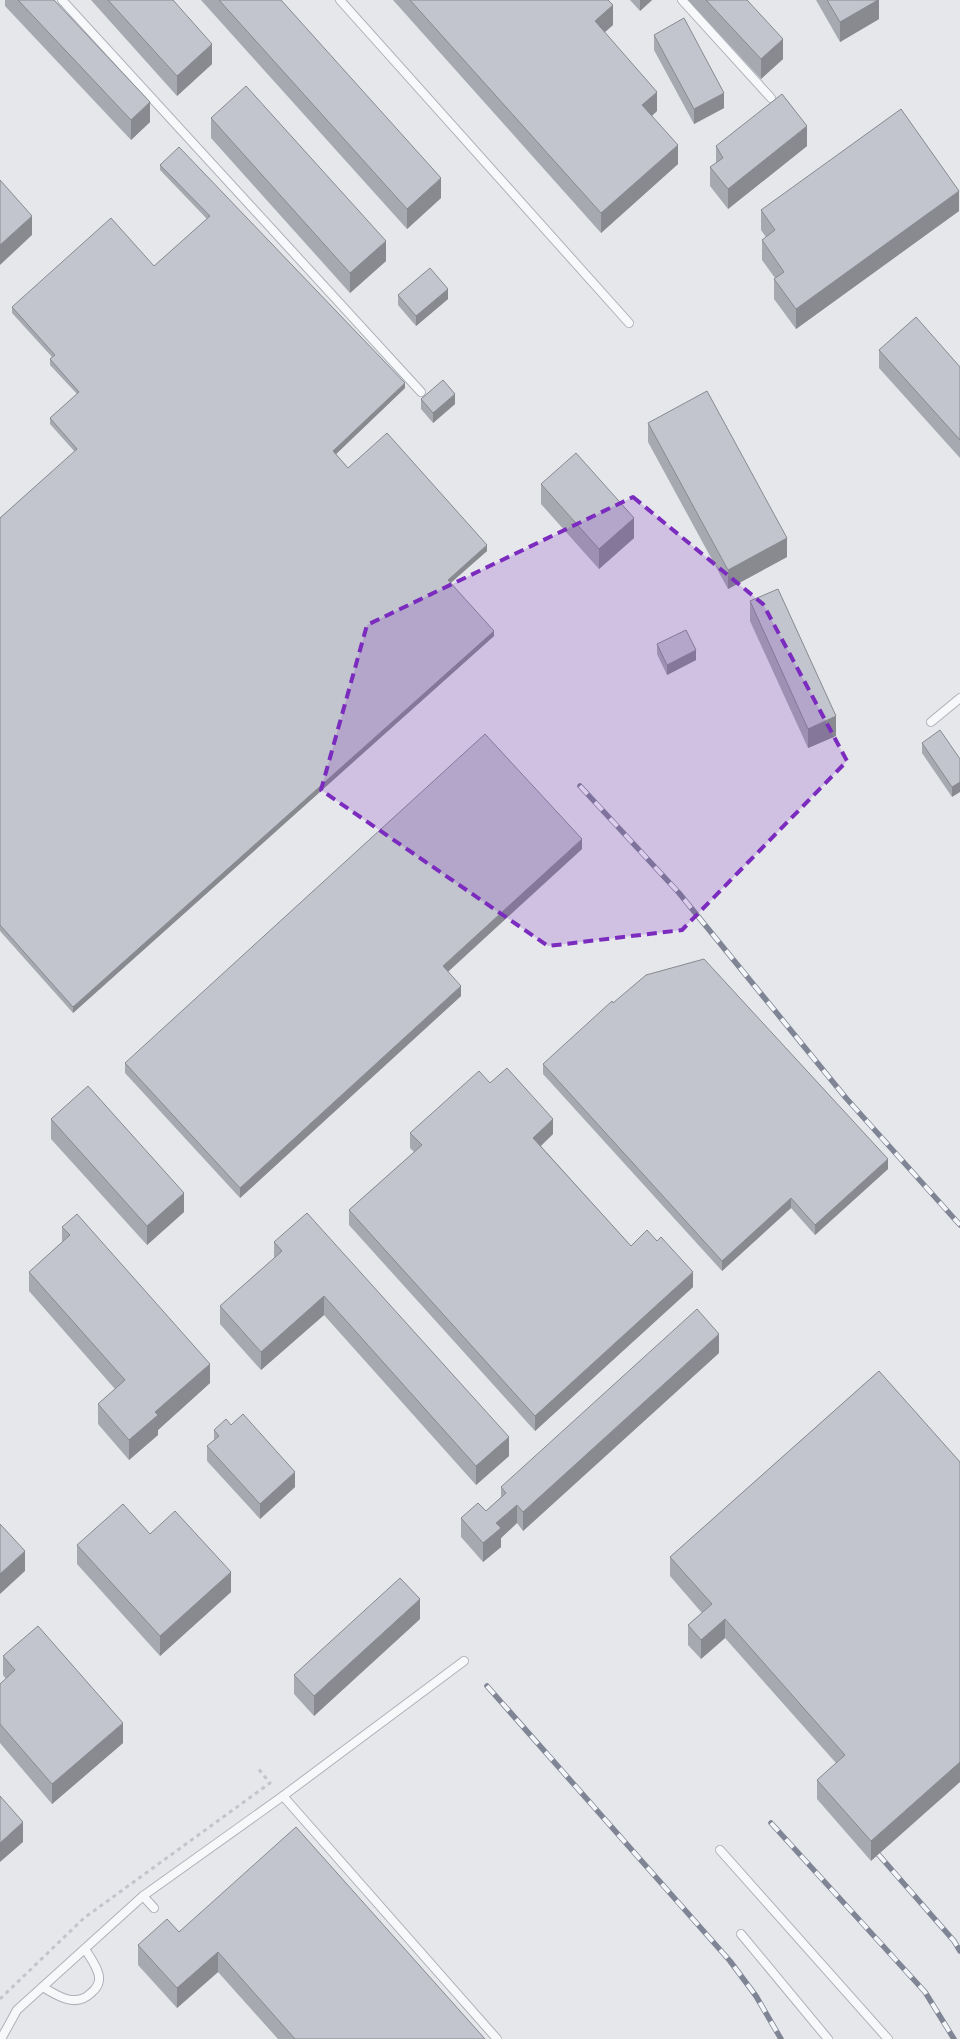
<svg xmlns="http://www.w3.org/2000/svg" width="960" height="2039" viewBox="0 0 960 2039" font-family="Mulish,sans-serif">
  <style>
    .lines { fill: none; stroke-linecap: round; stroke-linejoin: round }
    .lane-casing { stroke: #aeb1b9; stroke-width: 10 }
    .path { stroke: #c2c5ca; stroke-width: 3; stroke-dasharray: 4 4; stroke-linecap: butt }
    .lane { stroke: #f7f8fa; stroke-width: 8 }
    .rail-casing { stroke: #7f8594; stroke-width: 5.5 }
    .rail { stroke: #f4f6f9; stroke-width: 4; stroke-dasharray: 11; stroke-linecap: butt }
    .wall { fill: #a7a9b1 }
    .shaded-wall { fill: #888a90 }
    .building { fill: #c2c5ce; stroke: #888a90 }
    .marked { fill: #7b2cbf; fill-opacity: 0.2; stroke: #7b2cbf; stroke-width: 4; stroke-dasharray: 10 6; stroke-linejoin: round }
  </style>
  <rect width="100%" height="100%" fill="#e5e7eb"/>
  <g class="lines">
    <g class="lane-casing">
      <g id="lane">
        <path d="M 62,0 L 421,392"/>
        <path d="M 340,0 L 629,323"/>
        <path d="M 682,0 L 771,98"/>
        <path d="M 931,722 L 960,698"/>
        <path d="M 283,1796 L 497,2039"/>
        <path d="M 720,1850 L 888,2039"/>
        <path d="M 143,1896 L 154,1908"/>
        <path d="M 741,1934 L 828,2039"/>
        <path d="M 43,1987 C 57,1996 76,2008 91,1993 C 96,1989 100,1983 99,1976 C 97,1966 90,1957 85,1949"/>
        <path d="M 1,2039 L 17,2010 L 143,1896 L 283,1796 L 464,1661"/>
      </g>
    </g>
    <path class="path" d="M 0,1999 L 84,1918 L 270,1783 L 257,1767"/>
    <use href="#lane" class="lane"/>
    <g class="rail-casing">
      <g id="rail">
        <path d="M 580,786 L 679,893 L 846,1098 L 960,1225"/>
        <path d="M 487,1686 L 730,1961 L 756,1996 L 781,2039"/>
        <path d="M 771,1823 L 925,1992 L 954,2039"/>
        <path d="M 878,1854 L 954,1941 L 960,1951"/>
      </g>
    </g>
    <use href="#rail" class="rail"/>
  </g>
  <g class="wall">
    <path d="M 5,0 L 54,0 L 150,122 L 131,140 L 5,6 Z"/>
    <path d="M 91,0 L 173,0 L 212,64 L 177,96 Z"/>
    <path d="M 201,0 L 281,0 L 441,198 L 407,229 Z"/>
    <path d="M 393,0 L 608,0 L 613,25 L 604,32 L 657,111 L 652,116 L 678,164 L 601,233 Z"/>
    <path d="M 630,0 L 652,0 L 640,11 Z"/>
    <path d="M 688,0 L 747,0 L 783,59 L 761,79 Z"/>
    <path d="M 816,0 L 879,0 L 879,19 L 840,42 Z"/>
    <path d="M 654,35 L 724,108 L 694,124 L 654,50 Z"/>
    <path d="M 211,118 L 386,261 L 350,293 L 211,138 Z"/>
    <path d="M 716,146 L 807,146 L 728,209 L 710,186 L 710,167 L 716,163 Z"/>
    <path d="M 160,165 L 405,388 L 336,454 L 348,468 L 487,551 L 451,583 L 494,636 L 73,1013 L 0,931 L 0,518 L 75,452 L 50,424 L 50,418 L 77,394 L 50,365 L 50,359 L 52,357 L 12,313 L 12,307 L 154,266 L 207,219 L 160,170 Z"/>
    <path d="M 761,210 L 959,211 L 796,329 L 774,299 L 774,279 L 775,278 L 762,260 L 762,240 L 766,237 L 761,230 Z"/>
    <path d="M 398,295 L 448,299 L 416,326 L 398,305 Z"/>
    <path d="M 879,350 L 960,367 L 960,458 L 879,368 Z"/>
    <path d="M 421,399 L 455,404 L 433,423 L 421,409 Z"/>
    <path d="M 648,423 L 787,557 L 728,589 L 648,442 Z"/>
    <path d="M 541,484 L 634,538 L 599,569 L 541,504 Z"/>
    <path d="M 750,601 L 836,736 L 808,748 L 750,621 Z"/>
    <path d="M 657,644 L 696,660 L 667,675 L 657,654 Z"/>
    <path d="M 922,743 L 960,759 L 952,797 L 922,753 Z"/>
    <path d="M 582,849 L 448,972 L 461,996 L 240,1198 L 125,1073 L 125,1063 Z"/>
    <path d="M 613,1003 L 888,1169 L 815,1235 L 791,1208 L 722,1271 L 543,1074 L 543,1064 Z"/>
    <path d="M 490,1083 L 553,1134 L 541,1146 L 631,1246 L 693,1287 L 535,1431 L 349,1225 L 349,1210 L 414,1152 L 410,1148 L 410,1133 Z"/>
    <path d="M 51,1119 L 184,1212 L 147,1245 L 51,1139 Z"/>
    <path d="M 62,1227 L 210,1383 L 158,1430 L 158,1435 L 129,1460 L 98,1424 L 98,1404 L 115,1389 L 29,1291 L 29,1272 L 62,1242 Z"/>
    <path d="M 274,1242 L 509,1456 L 476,1485 L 324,1315 L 261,1370 L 220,1324 L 220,1306 L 274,1258 Z"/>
    <path d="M 719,1353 L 523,1531 L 517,1523 L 501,1538 L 501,1547 L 483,1562 L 461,1537 L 461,1518 L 486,1511 L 501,1497 L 501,1487 Z"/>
    <path d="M 879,1371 L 871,1861 L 817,1799 L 817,1780 L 836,1763 L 725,1638 L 701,1659 L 688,1645 L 688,1625 L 702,1613 L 670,1576 L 670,1557 Z"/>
    <path d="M 214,1430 L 295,1487 L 260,1519 L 207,1461 L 207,1446 L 214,1440 Z"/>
    <path d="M 150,1534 L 231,1592 L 160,1656 L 77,1564 L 77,1545 Z"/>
    <path d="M 420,1619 L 314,1716 L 294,1694 L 294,1675 Z"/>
    <path d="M 3,1656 L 123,1743 L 52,1804 L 0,1743 L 0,1684 L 6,1679 L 3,1675 Z"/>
    <path d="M 179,1932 L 485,2039 L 278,2039 L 218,1972 L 177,2008 L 138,1965 L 138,1945 Z"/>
  </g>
  <g class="shaded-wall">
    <path d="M 640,0 L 652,0 L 640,11 Z"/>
    <path d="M 878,0 L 879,0 L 879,19 L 840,42 L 840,22 Z"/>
    <path d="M 613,5 L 613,25 L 595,41 L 595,21 Z"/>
    <path d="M 783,39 L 783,59 L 761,79 L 761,59 Z"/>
    <path d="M 212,44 L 212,64 L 177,96 L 177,76 Z"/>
    <path d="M 657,92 L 657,111 L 642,124 L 642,105 Z"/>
    <path d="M 724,93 L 724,108 L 694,124 L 694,109 Z"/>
    <path d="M 150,102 L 150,122 L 131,140 L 131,120 Z"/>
    <path d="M 807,126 L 807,146 L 728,209 L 728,189 Z"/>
    <path d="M 678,145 L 678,164 L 601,233 L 601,213 Z"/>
    <path d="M 441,178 L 441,198 L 407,229 L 407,209 Z"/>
    <path d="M 959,191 L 959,211 L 796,329 L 796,309 Z"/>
    <path d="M 32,216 L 32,235 L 0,265 L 0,245 Z"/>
    <path d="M 386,241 L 386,261 L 350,293 L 350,273 Z"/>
    <path d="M 448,289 L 448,299 L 416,326 L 416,316 Z"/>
    <path d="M 405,383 L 405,388 L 333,457 L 333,451 Z"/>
    <path d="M 455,394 L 455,404 L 433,423 L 433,413 Z"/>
    <path d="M 634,518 L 634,538 L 599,569 L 599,549 Z"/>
    <path d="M 787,538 L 787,557 L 728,589 L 728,570 Z"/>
    <path d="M 487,545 L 487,551 L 448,585 L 448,580 Z"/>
    <path d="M 494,631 L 494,636 L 73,1013 L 73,1007 Z"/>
    <path d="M 696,650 L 696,660 L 667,675 L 667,665 Z"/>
    <path d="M 836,716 L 836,736 L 808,748 L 808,729 Z"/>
    <path d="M 960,782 L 960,792 L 952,797 L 952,787 Z"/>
    <path d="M 582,839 L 582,849 L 443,976 L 443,966 Z"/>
    <path d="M 461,986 L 461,996 L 240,1198 L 240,1188 Z"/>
    <path d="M 553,1119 L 553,1134 L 533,1153 L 533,1138 Z"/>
    <path d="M 888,1159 L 888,1169 L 815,1235 L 815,1225 Z"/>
    <path d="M 184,1193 L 184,1212 L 147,1245 L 147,1226 Z"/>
    <path d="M 791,1198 L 791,1208 L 722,1271 L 722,1261 Z"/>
    <path d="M 693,1272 L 693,1287 L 535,1431 L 535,1416 Z"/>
    <path d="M 324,1296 L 324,1315 L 261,1370 L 261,1352 Z"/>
    <path d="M 719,1334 L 719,1353 L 523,1531 L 523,1512 Z"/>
    <path d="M 210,1364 L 210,1383 L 158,1430 L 158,1435 L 129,1460 L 129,1440 L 155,1412 Z"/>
    <path d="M 509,1437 L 509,1456 L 476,1485 L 476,1466 Z"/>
    <path d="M 295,1472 L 295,1487 L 260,1519 L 260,1504 Z"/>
    <path d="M 517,1505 L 517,1523 L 501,1538 L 501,1547 L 483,1562 L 483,1543 L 496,1523 Z"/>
    <path d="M 25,1551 L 25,1571 L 0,1594 L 0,1574 Z"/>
    <path d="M 231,1572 L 231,1592 L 160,1656 L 160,1636 Z"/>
    <path d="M 420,1599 L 420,1619 L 314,1716 L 314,1696 Z"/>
    <path d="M 725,1619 L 725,1638 L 701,1659 L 701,1640 Z"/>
    <path d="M 123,1723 L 123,1743 L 52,1804 L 52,1784 Z"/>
    <path d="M 960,1762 L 960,1782 L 871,1861 L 871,1841 Z"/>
    <path d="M 23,1822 L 23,1842 L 0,1862 L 0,1843 Z"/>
    <path d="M 218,1952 L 218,1972 L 177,2008 L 177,1988 Z"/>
  </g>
  <g class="building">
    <path d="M 18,0 L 54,0 L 150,102 L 131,120 Z"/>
    <path d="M 108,0 L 173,0 L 212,44 L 177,76 Z"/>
    <path d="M 219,0 L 281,0 L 441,178 L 407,209 Z"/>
    <path d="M 410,0 L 608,0 L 613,5 L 595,21 L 657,92 L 642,105 L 678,145 L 601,213 Z"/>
    <path d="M 706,0 L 747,0 L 783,39 L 761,59 Z"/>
    <path d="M 827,0 L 878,0 L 840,22 Z"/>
    <path d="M 684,18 L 724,93 L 694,109 L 654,35 Z"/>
    <path d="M 246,86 L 386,241 L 350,273 L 211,118 Z"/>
    <path d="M 782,94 L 807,126 L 728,189 L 710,167 L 723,158 L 716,146 Z"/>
    <path d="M 901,109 L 959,191 L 796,309 L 774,279 L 784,272 L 762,240 L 775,230 L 761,210 Z"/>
    <path d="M 179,147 L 405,383 L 333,451 L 348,468 L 387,433 L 487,545 L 448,580 L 494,631 L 73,1007 L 0,925 L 0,518 L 77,449 L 50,418 L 79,392 L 50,359 L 55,355 L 12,307 L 111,218 L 154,266 L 210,216 L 160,165 Z"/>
    <path d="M 0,180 L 32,216 L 0,245 Z"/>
    <path d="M 430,268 L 448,289 L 416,316 L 398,295 Z"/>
    <path d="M 916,317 L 960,367 L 960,440 L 879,350 Z"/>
    <path d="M 443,380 L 455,394 L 433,413 L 421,399 Z"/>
    <path d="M 707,391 L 787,538 L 728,570 L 648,423 Z"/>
    <path d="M 576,453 L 634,518 L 599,549 L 541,484 Z"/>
    <path d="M 778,589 L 836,716 L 808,729 L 750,601 Z"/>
    <path d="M 686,630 L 696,650 L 667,665 L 657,644 Z"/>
    <path d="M 940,730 L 960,759 L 960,782 L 952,787 L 922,743 Z"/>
    <path d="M 485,734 L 582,839 L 443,966 L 461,986 L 240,1188 L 125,1063 Z"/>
    <path d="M 704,959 L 888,1159 L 815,1225 L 791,1198 L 722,1261 L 543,1064 L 612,1001 L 613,1003 L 646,975 Z"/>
    <path d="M 507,1068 L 553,1119 L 533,1138 L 631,1246 L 647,1230 L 657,1241 L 661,1237 L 693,1272 L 535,1416 L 349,1210 L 422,1145 L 410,1133 L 479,1071 L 490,1083 Z"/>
    <path d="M 88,1086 L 184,1193 L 147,1226 L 51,1119 Z"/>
    <path d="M 307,1213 L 509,1437 L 476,1466 L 324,1296 L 261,1352 L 220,1306 L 282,1251 L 274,1242 Z"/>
    <path d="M 77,1214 L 210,1364 L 155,1412 L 158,1415 L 129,1440 L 98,1404 L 125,1380 L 29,1272 L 70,1235 L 62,1227 Z"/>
    <path d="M 697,1309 L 719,1334 L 523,1512 L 517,1505 L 496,1523 L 501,1528 L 483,1543 L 461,1518 L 478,1503 L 486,1511 L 506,1493 L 501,1487 Z"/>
    <path d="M 879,1371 L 960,1462 L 960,1762 L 871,1841 L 817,1780 L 845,1755 L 725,1619 L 701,1640 L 688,1625 L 712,1604 L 670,1557 Z"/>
    <path d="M 243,1414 L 295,1472 L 260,1504 L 207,1446 L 219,1436 L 214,1430 L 226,1419 L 231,1425 Z"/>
    <path d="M 123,1504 L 150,1534 L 175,1511 L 231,1572 L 160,1636 L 77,1545 Z"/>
    <path d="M 0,1524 L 25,1551 L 0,1574 Z"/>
    <path d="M 400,1578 L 420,1599 L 314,1696 L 294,1675 Z"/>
    <path d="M 38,1626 L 123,1723 L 52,1784 L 0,1724 L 0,1684 L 15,1670 L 3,1656 Z"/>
    <path d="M 0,1796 L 23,1822 L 0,1843 Z"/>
    <path d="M 296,1827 L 485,2039 L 295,2039 L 218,1952 L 177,1988 L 138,1945 L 167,1919 L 179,1932 Z"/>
  </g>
  <path class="marked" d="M 633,497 L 763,604 L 847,761 L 682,930 L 548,946 L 321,790 L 367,625 Z"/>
</svg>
